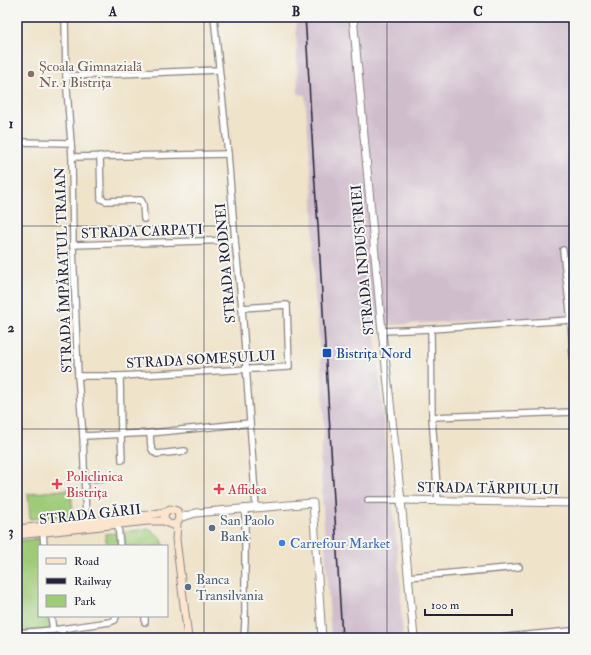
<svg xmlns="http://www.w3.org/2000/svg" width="591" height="655" viewBox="0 0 591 655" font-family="'IM FELL Double Pica',serif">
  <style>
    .industrial { fill: #d0bdcc }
    .green { fill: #9fcb78; stroke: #60765a }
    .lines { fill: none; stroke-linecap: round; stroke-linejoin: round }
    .minor-casing { stroke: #888282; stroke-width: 8 }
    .tertiary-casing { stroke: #888282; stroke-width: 9 }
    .secondary-casing { stroke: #888282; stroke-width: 9 }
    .minor { stroke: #fff; stroke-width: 5.5 }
    .tertiary { stroke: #fff; stroke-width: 7 }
    .secondary { stroke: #fbe5cf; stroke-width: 7 }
    .rail { stroke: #22223b; stroke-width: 1.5 }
    .grid { fill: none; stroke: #22223b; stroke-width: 1; stroke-opacity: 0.55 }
    .education-dot { fill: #8d6e63; stroke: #f6f6f2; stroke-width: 1.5 }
    .transit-dot { fill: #1a4fb4; stroke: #f6f6f2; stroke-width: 1.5 }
    .health-dot { fill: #e0444e; stroke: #f6f6f2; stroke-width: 1.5 }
    .service-dot { fill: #5c6f8a; stroke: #f6f6f2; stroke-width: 1.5 }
    .shop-dot { fill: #3f7fe0; stroke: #f6f6f2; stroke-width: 1.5 }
    .labels { text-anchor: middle; stroke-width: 4; stroke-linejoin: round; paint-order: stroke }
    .education-label { font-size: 14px; fill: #785e54; stroke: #f6f6f2; text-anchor: start }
    .street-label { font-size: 14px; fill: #22223b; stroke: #f6f6f2 }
    .transit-label { font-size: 14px; fill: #164399; stroke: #f6f6f2; text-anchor: start }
    .health-label { font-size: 14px; fill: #be3a42; stroke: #f6f6f2; text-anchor: start }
    .service-label { font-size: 14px; fill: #4e5e75; stroke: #f6f6f2; text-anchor: start }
    .shop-label { font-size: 14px; fill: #366cbe; stroke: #f6f6f2; text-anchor: start }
    .neatline { fill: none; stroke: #22223b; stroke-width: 1.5 }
    .grid-label { font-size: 13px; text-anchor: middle; font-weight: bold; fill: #22223b }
  </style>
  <rect width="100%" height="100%" fill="#f6f6f2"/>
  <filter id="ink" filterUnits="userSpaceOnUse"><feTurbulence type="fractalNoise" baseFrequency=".025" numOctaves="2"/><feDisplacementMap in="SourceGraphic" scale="8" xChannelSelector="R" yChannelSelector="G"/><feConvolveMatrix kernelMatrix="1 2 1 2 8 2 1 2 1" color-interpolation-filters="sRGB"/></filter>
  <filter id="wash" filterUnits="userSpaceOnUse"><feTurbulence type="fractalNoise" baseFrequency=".012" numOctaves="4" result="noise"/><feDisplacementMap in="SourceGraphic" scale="16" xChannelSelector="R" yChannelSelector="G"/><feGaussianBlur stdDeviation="0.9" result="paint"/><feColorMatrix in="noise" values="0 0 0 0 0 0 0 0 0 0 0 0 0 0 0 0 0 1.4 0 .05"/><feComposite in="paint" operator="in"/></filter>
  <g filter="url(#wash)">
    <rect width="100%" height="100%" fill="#efe3c9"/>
    <path class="industrial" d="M 296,17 L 574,17 L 574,315 L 374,326 L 401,588 L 401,609 L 403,638 L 331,638 L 320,460 L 324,431 L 323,389 L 318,327 L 314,284 L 313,196 L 305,95 L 298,94 Z"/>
    <g class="green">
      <path d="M 71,489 L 73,515 L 30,519 L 28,494 Z"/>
      <path d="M 148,529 C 156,533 162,536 164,546 L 107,546 L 105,534 Z"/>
      <path d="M 43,538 L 44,546 L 39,546 L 39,616 L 51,616 L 53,630 L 17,633 L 17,541 Z"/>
    </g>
  </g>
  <g filter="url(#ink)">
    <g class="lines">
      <g class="minor-casing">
        <g id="minor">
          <path d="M 65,17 L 66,76 L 72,157 L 73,245 L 78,376 L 83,436 L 86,522"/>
          <path d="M 214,17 L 228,154 L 235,240 L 242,308 L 256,508"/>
          <path d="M 66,76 L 219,70"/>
          <path d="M 17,142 L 71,143"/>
          <path d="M 100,156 L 101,199 L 106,201 L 141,200 L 143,204 L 144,219"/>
          <path d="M 72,157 L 228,154"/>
          <path d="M 73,245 L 235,240"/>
          <path d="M 563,250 L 571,320 L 574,373"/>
          <path d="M 431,329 L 432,417 L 438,501"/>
          <path d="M 382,331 L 431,329 L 571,320"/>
          <path d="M 78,376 L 120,376 L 289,367 L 287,305 L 242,308"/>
          <path d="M 120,376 L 121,434 L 122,460"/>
          <path d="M 432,417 L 574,412"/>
          <path d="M 150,433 C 151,441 149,451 157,454 L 185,451"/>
          <path d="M 83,436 L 150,433 L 250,423"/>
          <path d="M 84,479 L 104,478"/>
          <path d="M 368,500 L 401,500"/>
          <path d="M 118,524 L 120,546"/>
          <path d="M 43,532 L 44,546"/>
          <path d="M 408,577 L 519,567"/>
          <path d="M 51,616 L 53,630"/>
          <path d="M 145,616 L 145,622"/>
          <path d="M 62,629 L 63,638"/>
          <path d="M 17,633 L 53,630 L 110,622 L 115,620 L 116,616"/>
          <path d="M 244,638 L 245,621 L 245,508"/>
          <path d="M 496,638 L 570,631"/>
        </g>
      </g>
      <g class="tertiary-casing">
        <g id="tertiary">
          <path d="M 353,17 L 382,331 L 401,500 L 414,638"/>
          <path d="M 401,500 L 574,503"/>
          <path d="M 179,518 L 196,513 L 206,512 L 313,503 L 322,638"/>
        </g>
      </g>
      <g class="secondary-casing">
        <g id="secondary">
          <path d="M 177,523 L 173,525 L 167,523 L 164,518 L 165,512 L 170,509 L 174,510 L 177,511 L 179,516 L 179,518 L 177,523 L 176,539 L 188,638"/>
          <path d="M 17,529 L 148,515 L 165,512"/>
          <path d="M 17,535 L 148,521 L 165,521"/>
        </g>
      </g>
      <use href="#minor" class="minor"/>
      <use href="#tertiary" class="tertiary"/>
      <use href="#secondary" class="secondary"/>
      <path class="rail" d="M 305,17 C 310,86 312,156 318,225 L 342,638"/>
    </g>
  </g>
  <path class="grid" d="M 204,17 L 204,638M 387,17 L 387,638M 17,226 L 574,226M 17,429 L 574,429"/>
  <circle class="education-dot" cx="31" cy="74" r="4"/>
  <rect class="transit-dot" x="322" y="348" width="10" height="10" rx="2"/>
  <g class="health-dot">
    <path d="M55 478h4v4h4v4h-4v4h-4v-4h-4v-4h4z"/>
    <path d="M217 483h4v4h4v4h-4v4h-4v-4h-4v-4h4z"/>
  </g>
  <g class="service-dot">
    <circle cx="212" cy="528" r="4"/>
    <circle cx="188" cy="587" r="4"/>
  </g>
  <circle class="shop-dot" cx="282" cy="543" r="4"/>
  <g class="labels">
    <g class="education-label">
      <text x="39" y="71">Școala Gimnazială<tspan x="39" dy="16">Nr. 1 Bistrița</tspan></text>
    </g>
    <g class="street-label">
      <text transform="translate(142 231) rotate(-2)" y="5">STRADA CARPAȚI</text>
      <text transform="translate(362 260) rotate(-95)" y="5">STRADA INDUSTRIEI</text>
      <text transform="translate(225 263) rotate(-95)" y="5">STRADA RODNEI</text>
      <text transform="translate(63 270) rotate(-92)" y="5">STRADA ÎMPĂRATUL TRAIAN</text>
      <text transform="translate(201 359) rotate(-3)" y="5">STRADA SOMEȘULUI</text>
      <text transform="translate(488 488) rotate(1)" y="5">STRADA TĂRPIULUI</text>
      <text transform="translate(90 514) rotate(-6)" y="5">STRADA GĂRII</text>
    </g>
    <g class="transit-label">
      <text x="336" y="358">Bistrița Nord</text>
    </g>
    <g class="health-label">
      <text x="66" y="481">Policlinica<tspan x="66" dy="16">Bistrița</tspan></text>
      <text x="228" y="494">Affidea</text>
    </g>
    <g class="service-label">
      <text x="220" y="525">San Paolo<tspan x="220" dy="16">Bank</tspan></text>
      <text x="196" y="584">Banca<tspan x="196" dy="16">Transilvania</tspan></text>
    </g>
    <g class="shop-label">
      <text x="290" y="548">Carrefour Market</text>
    </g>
  </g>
  <rect width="591" height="655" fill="none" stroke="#f6f6f2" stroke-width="44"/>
  <rect x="38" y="545" width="130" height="72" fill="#f6f6f2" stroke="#a1a1a9"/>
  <rect x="46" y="558" width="20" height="6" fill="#fbe5cf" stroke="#a1a1a9"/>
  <text x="74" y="565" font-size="12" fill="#22223b">Road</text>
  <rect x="46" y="578" width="20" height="6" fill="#22223b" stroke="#a1a1a9"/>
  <text x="74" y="585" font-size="12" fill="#22223b">Railway</text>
  <rect x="46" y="595" width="20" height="12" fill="#9fcb78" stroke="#a1a1a9"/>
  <text x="74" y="605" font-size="12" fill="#22223b">Park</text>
  <path d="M425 609v6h87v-6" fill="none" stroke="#22223b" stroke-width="2"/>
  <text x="431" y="609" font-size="12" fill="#22223b" stroke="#f6f6f2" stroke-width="3" paint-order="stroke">100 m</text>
  <rect x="22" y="22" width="547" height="611" class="neatline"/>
  <g class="grid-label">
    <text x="113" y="16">A</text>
    <text x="296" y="16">B</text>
    <text x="478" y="16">C</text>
    <text x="11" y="128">1</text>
    <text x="11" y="332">2</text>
    <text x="11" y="536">3</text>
  </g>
</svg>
